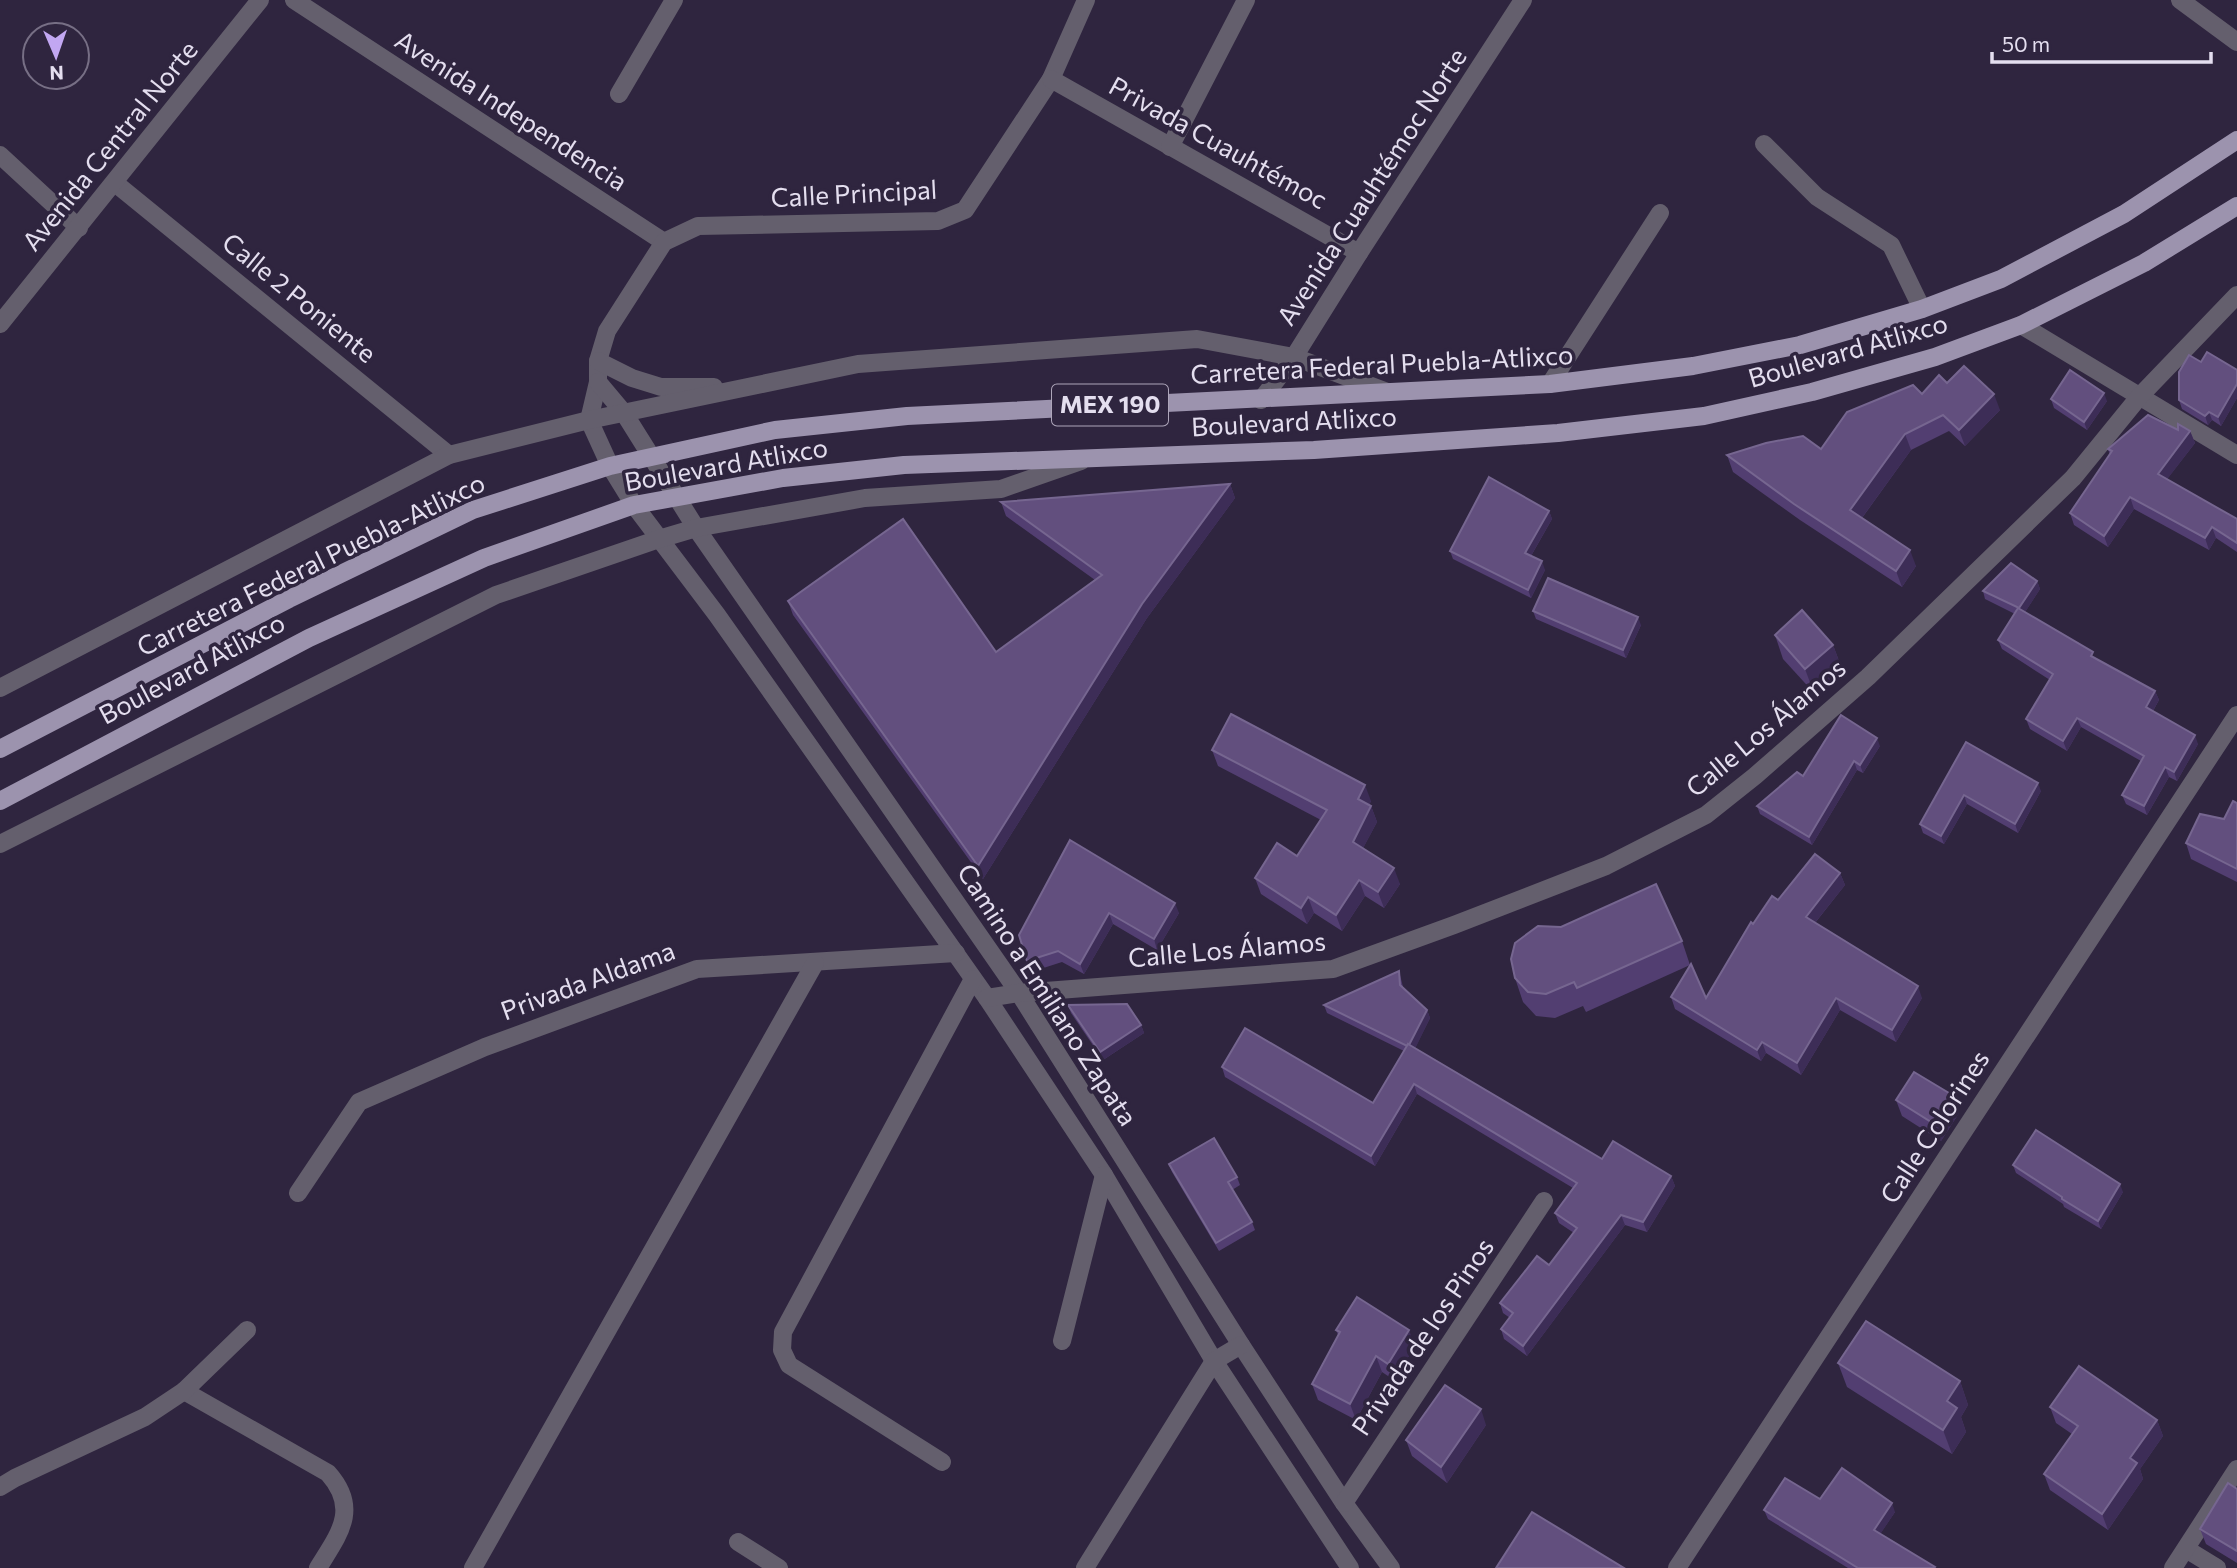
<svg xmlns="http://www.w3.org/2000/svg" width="2237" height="1568" viewBox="0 0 2237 1568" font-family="Commissioner,sans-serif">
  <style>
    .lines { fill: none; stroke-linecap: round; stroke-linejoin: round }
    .minor { stroke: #645f6d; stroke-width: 18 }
    .tertiary { stroke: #645f6d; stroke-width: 18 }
    .primary { stroke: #9c93ae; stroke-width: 18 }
    .wall { fill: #523e71 }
    .shaded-wall { fill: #3d2d57 }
    .building { fill: #624f7e; stroke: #766690; stroke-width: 2 }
    .labels { text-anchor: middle; stroke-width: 7; stroke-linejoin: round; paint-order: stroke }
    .shield { fill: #2f253f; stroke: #aea6ba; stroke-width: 2 }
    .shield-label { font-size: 24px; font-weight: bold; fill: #e4deef }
    .street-label { font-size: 26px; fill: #e4deef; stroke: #2f253f }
  </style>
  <rect width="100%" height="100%" fill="#2f253f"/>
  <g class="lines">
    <g class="minor">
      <path d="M 294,0 L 664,242"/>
      <path d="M 1086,0 L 1051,79 L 965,210 L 938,221 L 698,226 L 664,242 L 607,331 L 598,361 L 598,382 L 589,420 L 610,466 L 634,505 L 717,615 L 987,998 L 1104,1175 L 1214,1361 L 1350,1568"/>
      <path d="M 2180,0 L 2237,42"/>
      <path d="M 1051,79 L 1359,253"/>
      <path d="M 619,94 L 674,0"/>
      <path d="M 1764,144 L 1817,197 L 1891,245 L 1922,309"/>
      <path d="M 1170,147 L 1246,0"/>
      <path d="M 0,155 L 79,228"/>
      <path d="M 115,183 L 449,455"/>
      <path d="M 0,324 L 260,0"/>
      <path d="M 2021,325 L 2237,455"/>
      <path d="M 598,382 L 624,413 L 696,528 L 1019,993 L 1241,1345 L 1344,1503 L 1391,1568"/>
      <path d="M 1550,384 L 1660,213"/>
      <path d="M 1261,400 L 1294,357 L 1359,253 L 1523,0"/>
      <path d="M 987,998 L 1019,993 L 1333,969 L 1454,925 L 1606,866 L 1706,815 L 1755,776 L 1868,677 L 2073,478 L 2139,397 L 2237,295"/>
      <path d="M 298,1193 L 359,1102 L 485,1047 L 697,969 L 956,953"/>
      <path d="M 1062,1341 L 1104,1175"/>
      <path d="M 184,1391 L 328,1473 C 360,1509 339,1534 318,1568"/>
      <path d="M 942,1462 L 789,1365 L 782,1350 L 783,1332 L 973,979"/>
      <path d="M 0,1487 L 15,1478 L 145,1417 L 184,1391 L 247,1330"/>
      <path d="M 1344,1503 L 1544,1201"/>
      <path d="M 738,1542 L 779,1568"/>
      <path d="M 2186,1549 L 2217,1568"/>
      <path d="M 473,1568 L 815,963"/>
      <path d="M 1085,1568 L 1214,1361 L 1241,1345"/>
      <path d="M 1677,1568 L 2237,715"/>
      <path d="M 2173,1568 L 2237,1469"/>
    </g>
    <g class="tertiary">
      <path d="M 598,361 L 632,378 L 661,387 L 714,387"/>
      <path d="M 0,688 L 449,455 L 589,420 L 858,364 L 1197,339 L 1294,357 L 1387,392"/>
      <path d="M 0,844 L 496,595 L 659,539 L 696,528 L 865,498 L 1001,489 L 1081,461"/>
    </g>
    <g class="primary">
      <path d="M 0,749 L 289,599 L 473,510 L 610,466 L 775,430 L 907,416 L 1550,384 L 1693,366 L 1800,345 L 1922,309 L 2001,279 L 2124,214 L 2237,140"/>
      <path d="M 0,801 L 309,638 L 484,558 L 634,505 L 783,478 L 904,465 L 1314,450 L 1558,433 L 1704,416 L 1812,392 L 1935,357 L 2021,325 L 2144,263 L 2237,206"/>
    </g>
  </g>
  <g class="wall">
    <path d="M 2201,362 L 2237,370 L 2237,398 L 2221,426 L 2212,420 L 2208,425 L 2182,409 L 2179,400 Z"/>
    <path d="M 1947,383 L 2000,410 L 1965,446 L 1949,431 L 1911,450 L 1862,518 L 1916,566 L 1902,587 L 1800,520 L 1733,472 L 1727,455 L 1821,449 L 1922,394 Z"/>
    <path d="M 2051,399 L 2107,401 L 2087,430 L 2054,408 Z"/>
    <path d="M 2178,430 L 2190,431 L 2195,443 L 2167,479 L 2237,519 L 2237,552 L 2216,538 L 2209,550 L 2134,509 L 2108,547 L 2074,525 L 2070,513 L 2110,455 L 2108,449 Z"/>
    <path d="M 1230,484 L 1235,498 L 1147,618 L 983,879 L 793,615 L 788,601 L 996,652 L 1095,580 L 1006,516 L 1001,502 Z"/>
    <path d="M 1549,511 L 1552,519 L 1531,556 L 1545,570 L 1531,598 L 1453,559 L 1450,551 Z"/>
    <path d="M 2037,581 L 2040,589 L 2025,612 L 2095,658 L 2155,691 L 2159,700 L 2153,711 L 2198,744 L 2177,781 L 2169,777 L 2147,815 L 2126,804 L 2122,795 L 2141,761 L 2081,727 L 2067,751 L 2030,729 L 2026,719 L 2050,680 L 2002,649 L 1998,640 L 2015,614 L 1985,599 L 1983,591 Z"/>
    <path d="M 1533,611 L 1641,625 L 1626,658 L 1536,619 Z"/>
    <path d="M 1775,635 L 1833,645 L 1842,669 L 1814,693 L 1783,659 Z"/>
    <path d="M 1966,742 L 2041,791 L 2018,833 L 1967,804 L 1944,844 L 1923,833 L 1920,824 Z"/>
    <path d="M 1880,746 L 1863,773 L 1857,770 L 1812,845 L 1760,814 L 1757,806 L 1803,776 Z"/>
    <path d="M 1212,750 L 1371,801 L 1369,805 L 1371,806 L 1377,822 L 1363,848 L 1400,884 L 1384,908 L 1365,896 L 1342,931 L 1314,913 L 1307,924 L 1261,894 L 1255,878 L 1297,856 L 1321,820 L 1218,766 Z"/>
    <path d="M 2237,803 L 2237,882 L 2191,859 L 2186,843 L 2224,819 Z"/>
    <path d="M 1070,840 L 1179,913 L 1157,950 L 1113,924 L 1084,974 L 1062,962 L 1031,972 L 1027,961 Z"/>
    <path d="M 1840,873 L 1845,885 L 1815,923 L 1922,998 L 1896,1042 L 1840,1010 L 1801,1075 L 1766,1053 L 1761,1061 L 1675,1009 L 1671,997 L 1706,998 L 1753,924 L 1778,900 Z"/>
    <path d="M 1682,941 L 1690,965 L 1586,1012 L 1583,1006 L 1555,1018 L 1536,1016 L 1523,1002 L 1515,978 Z"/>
    <path d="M 1399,971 L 1403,987 L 1427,1010 L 1430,1018 L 1415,1048 L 1602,1159 L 1671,1176 L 1675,1186 L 1647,1232 L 1625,1225 L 1527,1356 L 1504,1339 L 1501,1329 L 1510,1318 L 1503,1313 L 1500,1303 L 1549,1265 L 1574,1233 L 1559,1223 L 1555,1213 L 1573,1188 L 1417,1094 L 1375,1166 L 1225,1077 L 1222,1067 L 1373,1103 L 1404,1051 L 1327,1013 L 1324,1005 Z"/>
    <path d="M 1068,1005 L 1141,1025 L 1144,1033 L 1103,1060 L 1071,1013 Z"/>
    <path d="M 1954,1096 L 1959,1113 L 1941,1141 L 1902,1116 L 1896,1100 Z"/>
    <path d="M 1169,1164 L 1237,1177 L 1240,1185 L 1232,1190 L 1252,1222 L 1255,1230 L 1219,1251 L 1172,1172 Z"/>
    <path d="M 2013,1165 L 2123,1192 L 2101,1229 L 2064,1207 L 2063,1204 L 2016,1173 Z"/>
    <path d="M 1336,1330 L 1415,1346 L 1394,1380 L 1382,1372 L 1356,1420 L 1318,1400 L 1312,1384 L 1338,1335 Z"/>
    <path d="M 1838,1363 L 1960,1381 L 1968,1405 L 1961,1417 L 1966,1432 L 1952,1454 L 1847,1387 Z"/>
    <path d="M 2050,1407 L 2157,1420 L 2163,1436 L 2140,1469 L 2143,1479 L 2108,1530 L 2050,1490 L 2044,1474 L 2072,1434 L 2056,1423 Z"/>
    <path d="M 1486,1425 L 1447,1483 L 1412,1456 L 1406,1440 Z"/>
    <path d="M 2237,1489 L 2237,1563 L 2206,1544 L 2200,1529 Z"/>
    <path d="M 1820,1499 L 1895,1512 L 1880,1534 L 1935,1568 L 1848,1568 L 1768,1519 L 1764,1510 Z"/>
  </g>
  <g class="shaded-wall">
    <path d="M 2237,384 L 2237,398 L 2221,426 L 2218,417 Z"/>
    <path d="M 2104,393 L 2107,401 L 2087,430 L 2084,422 Z"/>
    <path d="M 1994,394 L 2000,410 L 1965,446 L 1959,430 Z"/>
    <path d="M 2209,412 L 2212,420 L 2208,425 L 2205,416 Z"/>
    <path d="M 2190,431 L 2195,443 L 2162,486 L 2158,474 Z"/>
    <path d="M 1905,434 L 1911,450 L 1856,526 L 1850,510 Z"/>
    <path d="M 1230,484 L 1235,498 L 1147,618 L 983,879 L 978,866 L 1142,604 Z"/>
    <path d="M 2130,497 L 2134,509 L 2108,547 L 2104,536 Z"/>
    <path d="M 1549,511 L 1552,519 L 1528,561 L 1525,553 Z"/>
    <path d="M 2212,527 L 2216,538 L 2209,550 L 2205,538 Z"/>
    <path d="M 1910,550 L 1916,566 L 1902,587 L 1896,571 Z"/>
    <path d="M 1542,561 L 1545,570 L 1531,598 L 1528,590 Z"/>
    <path d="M 2037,581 L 2040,589 L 2022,617 L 2019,609 Z"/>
    <path d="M 1638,617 L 1641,625 L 1626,658 L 1623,650 Z"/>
    <path d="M 1833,645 L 1842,669 L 1814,693 L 1805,669 Z"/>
    <path d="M 2155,691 L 2159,700 L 2150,716 L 2146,707 Z"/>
    <path d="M 2077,718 L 2081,727 L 2067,751 L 2063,741 Z"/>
    <path d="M 2195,735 L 2198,744 L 2177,781 L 2174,772 Z"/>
    <path d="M 1877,738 L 1880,746 L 1863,773 L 1860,765 Z"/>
    <path d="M 1854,761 L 1857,770 L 1812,845 L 1809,837 Z"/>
    <path d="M 2165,767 L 2169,777 L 2147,815 L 2144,806 Z"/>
    <path d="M 2038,783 L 2041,791 L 2018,833 L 2015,824 Z"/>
    <path d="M 1365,785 L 1371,801 L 1364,815 L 1358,799 Z"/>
    <path d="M 1964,795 L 1967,804 L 1944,844 L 1941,836 Z"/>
    <path d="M 1371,806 L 1377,822 L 1358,858 L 1353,842 Z"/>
    <path d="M 1394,868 L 1400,884 L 1384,908 L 1378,892 Z"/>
    <path d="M 1840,873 L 1845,885 L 1810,929 L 1806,917 Z"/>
    <path d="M 1359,880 L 1365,896 L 1342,931 L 1336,915 Z"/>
    <path d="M 1308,897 L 1314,913 L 1307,924 L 1301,908 Z"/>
    <path d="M 1175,903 L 1179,913 L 1157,950 L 1154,939 Z"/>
    <path d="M 1109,913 L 1113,924 L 1084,974 L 1080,964 Z"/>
    <path d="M 1918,986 L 1922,998 L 1896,1042 L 1892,1030 Z"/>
    <path d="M 1836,998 L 1840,1010 L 1801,1075 L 1797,1063 Z"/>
    <path d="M 1427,1010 L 1430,1018 L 1412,1055 L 1409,1046 Z"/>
    <path d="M 1141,1025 L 1144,1033 L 1103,1060 L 1100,1052 Z"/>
    <path d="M 1762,1042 L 1766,1053 L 1761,1061 L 1757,1050 Z"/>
    <path d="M 1414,1084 L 1417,1094 L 1375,1166 L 1371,1156 Z"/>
    <path d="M 1954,1096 L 1959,1113 L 1941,1141 L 1936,1125 Z"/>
    <path d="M 1671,1176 L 1675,1186 L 1647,1232 L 1643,1222 Z"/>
    <path d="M 2120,1184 L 2123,1192 L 2101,1229 L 2098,1221 Z"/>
    <path d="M 1621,1215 L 1625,1225 L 1527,1356 L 1523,1346 Z"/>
    <path d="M 1409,1330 L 1415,1346 L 1394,1380 L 1388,1364 Z"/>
    <path d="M 1376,1356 L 1382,1372 L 1356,1420 L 1350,1404 Z"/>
    <path d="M 1960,1381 L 1968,1405 L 1961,1417 L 1966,1432 L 1952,1454 L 1943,1430 L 1947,1401 Z"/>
    <path d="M 1481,1409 L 1486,1425 L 1447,1483 L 1441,1467 Z"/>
    <path d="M 2157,1420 L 2163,1436 L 2140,1469 L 2143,1479 L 2108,1530 L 2102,1514 L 2130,1458 Z"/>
    <path d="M 1892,1503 L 1895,1512 L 1877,1539 L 1874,1530 Z"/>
  </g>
  <g class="building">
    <path d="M 2207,352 L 2237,370 L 2237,384 L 2218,417 L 2209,412 L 2205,416 L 2179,400 L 2179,372 L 2189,355 L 2201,362 Z"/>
    <path d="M 1964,366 L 1994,394 L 1959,430 L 1943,415 L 1905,434 L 1850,510 L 1910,550 L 1896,571 L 1794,504 L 1727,455 L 1766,443 L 1803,436 L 1821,449 L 1847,412 L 1913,385 L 1922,394 L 1939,375 L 1947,383 Z"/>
    <path d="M 2070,370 L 2104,393 L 2084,422 L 2051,399 Z"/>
    <path d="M 2148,415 L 2178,430 L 2178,424 L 2190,431 L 2158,474 L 2237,519 L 2237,543 L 2212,527 L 2205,538 L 2130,497 L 2104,536 L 2070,513 L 2112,451 L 2108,449 Z"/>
    <path d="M 1489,477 L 1549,511 L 1525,553 L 1542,561 L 1528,590 L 1450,551 Z"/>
    <path d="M 1230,484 L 1142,604 L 978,866 L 788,601 L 903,519 L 996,652 L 1102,575 L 1001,502 Z"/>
    <path d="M 2011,563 L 2037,581 L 2019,608 L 1983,591 Z"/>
    <path d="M 1548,578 L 1638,617 L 1623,650 L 1533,611 Z"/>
    <path d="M 2018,608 L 2093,652 L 2091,656 L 2155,691 L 2146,707 L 2195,735 L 2174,772 L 2165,767 L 2144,806 L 2122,795 L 2144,756 L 2077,718 L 2063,741 L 2026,719 L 2053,674 L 1998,640 Z"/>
    <path d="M 1802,610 L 1833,645 L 1805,669 L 1775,635 Z"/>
    <path d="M 1231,714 L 1365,785 L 1358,799 L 1371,806 L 1353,842 L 1394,868 L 1378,892 L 1359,880 L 1336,915 L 1308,897 L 1301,908 L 1255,878 L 1277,843 L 1297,856 L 1327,810 L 1212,750 Z"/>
    <path d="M 1841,715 L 1877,738 L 1860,765 L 1854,761 L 1809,837 L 1757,806 L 1797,772 L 1803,776 Z"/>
    <path d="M 1966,742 L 2038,783 L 2015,824 L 1964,795 L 1941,836 L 1920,824 Z"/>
    <path d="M 2233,801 L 2237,803 L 2237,869 L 2186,843 L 2200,814 L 2224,819 Z"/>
    <path d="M 1070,840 L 1175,903 L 1154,939 L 1109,913 L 1080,964 L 1058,951 L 1027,961 L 1019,935 Z"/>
    <path d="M 1815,854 L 1840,873 L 1806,917 L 1918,986 L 1892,1030 L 1836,998 L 1797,1063 L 1762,1042 L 1757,1050 L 1671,997 L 1691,964 L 1706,998 L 1751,922 L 1753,924 L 1772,896 L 1778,900 Z"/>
    <path d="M 1656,884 L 1682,941 L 1577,988 L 1574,982 L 1546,994 L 1528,992 L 1515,978 L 1511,959 L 1515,943 L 1538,926 L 1561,927 Z"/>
    <path d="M 1399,971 L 1400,985 L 1427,1010 L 1409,1045 L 1408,1044 L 1407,1046 L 1324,1005 Z"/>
    <path d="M 1127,1004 L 1141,1025 L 1100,1052 L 1068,1005 Z"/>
    <path d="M 1245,1028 L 1373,1103 L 1408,1044 L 1602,1159 L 1613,1141 L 1671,1176 L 1643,1222 L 1621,1215 L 1523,1346 L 1501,1329 L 1513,1313 L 1500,1303 L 1537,1256 L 1549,1265 L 1577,1228 L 1555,1213 L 1577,1183 L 1414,1084 L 1371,1156 L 1222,1067 Z"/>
    <path d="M 1914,1072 L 1954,1096 L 1936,1125 L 1896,1100 Z"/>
    <path d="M 2036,1130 L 2120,1184 L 2098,1221 L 2062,1199 L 2062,1197 L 2013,1165 Z"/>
    <path d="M 1214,1138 L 1237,1177 L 1228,1182 L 1252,1222 L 1216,1243 L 1169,1164 Z"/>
    <path d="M 1357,1297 L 1409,1330 L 1388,1364 L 1376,1356 L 1350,1404 L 1312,1384 L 1340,1332 L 1336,1330 Z"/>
    <path d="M 1866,1321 L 1960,1381 L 1947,1401 L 1957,1408 L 1943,1430 L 1838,1363 Z"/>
    <path d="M 2079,1366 L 2157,1420 L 2130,1458 L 2137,1463 L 2102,1514 L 2044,1474 L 2078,1426 L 2050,1407 Z"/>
    <path d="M 1445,1385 L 1481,1409 L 1441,1467 L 1406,1440 Z"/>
    <path d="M 1842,1468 L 1892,1503 L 1874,1530 L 1935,1567 L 1934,1568 L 1858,1568 L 1764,1510 L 1785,1478 L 1820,1499 Z"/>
    <path d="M 2228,1483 L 2237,1489 L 2237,1551 L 2200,1529 Z"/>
    <path d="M 1532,1512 L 1624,1568 L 1496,1568 Z"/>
  </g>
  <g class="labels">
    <rect class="shield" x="1052" y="384.5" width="116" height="41" rx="5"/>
    <g class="shield-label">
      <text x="1110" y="413">MEX 190</text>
    </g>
    <g class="street-label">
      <text transform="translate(511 111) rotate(33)" y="9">Avenida Independencia</text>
      <text transform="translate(1218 143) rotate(29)" y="9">Privada Cuauhtémoc</text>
      <text transform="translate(110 146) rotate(-51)" y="9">Avenida Central Norte</text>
      <text transform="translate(1372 187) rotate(-57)" y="9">Avenida Cuauhtémoc Norte</text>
      <text transform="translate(854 194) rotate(-3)" y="9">Calle Principal</text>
      <text transform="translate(299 298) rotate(39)" y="9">Calle 2 Poniente</text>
      <text transform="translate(1848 351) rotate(-16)" y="9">Boulevard Atlixco</text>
      <text transform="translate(1382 365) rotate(-3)" y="9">Carretera Federal Puebla-Atlixco</text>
      <text transform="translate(1294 422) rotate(-3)" y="9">Boulevard Atlixco</text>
      <text transform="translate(726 465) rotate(-10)" y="9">Boulevard Atlixco</text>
      <text transform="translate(311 565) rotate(-26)" y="9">Carretera Federal Puebla-Atlixco</text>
      <text transform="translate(192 669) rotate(-28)" y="9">Boulevard Atlixco</text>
      <text transform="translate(1766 728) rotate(-40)" y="9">Calle Los Álamos</text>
      <text transform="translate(1227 950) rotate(-5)" y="9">Calle Los Álamos</text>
      <text transform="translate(588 981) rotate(-20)" y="9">Privada Aldama</text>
      <text transform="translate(1047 995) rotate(57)" y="9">Camino a Emiliano Zapata</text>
      <text transform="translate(1935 1127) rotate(-57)" y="9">Calle Colorines</text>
      <text transform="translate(1423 1337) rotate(-56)" y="9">Privada de los Pinos</text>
    </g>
  </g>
  <g transform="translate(56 56) rotate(178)"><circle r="33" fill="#2f253f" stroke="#776f85" stroke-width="2"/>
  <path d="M0-5L12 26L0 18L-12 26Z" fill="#c2a7f2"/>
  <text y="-10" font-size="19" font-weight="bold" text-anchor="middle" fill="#e4deef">N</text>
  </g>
  <path d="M1992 52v10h219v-10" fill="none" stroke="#e4deef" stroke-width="3.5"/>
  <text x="2002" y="52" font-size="21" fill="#e4deef" stroke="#2f253f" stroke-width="5" paint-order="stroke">50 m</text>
</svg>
